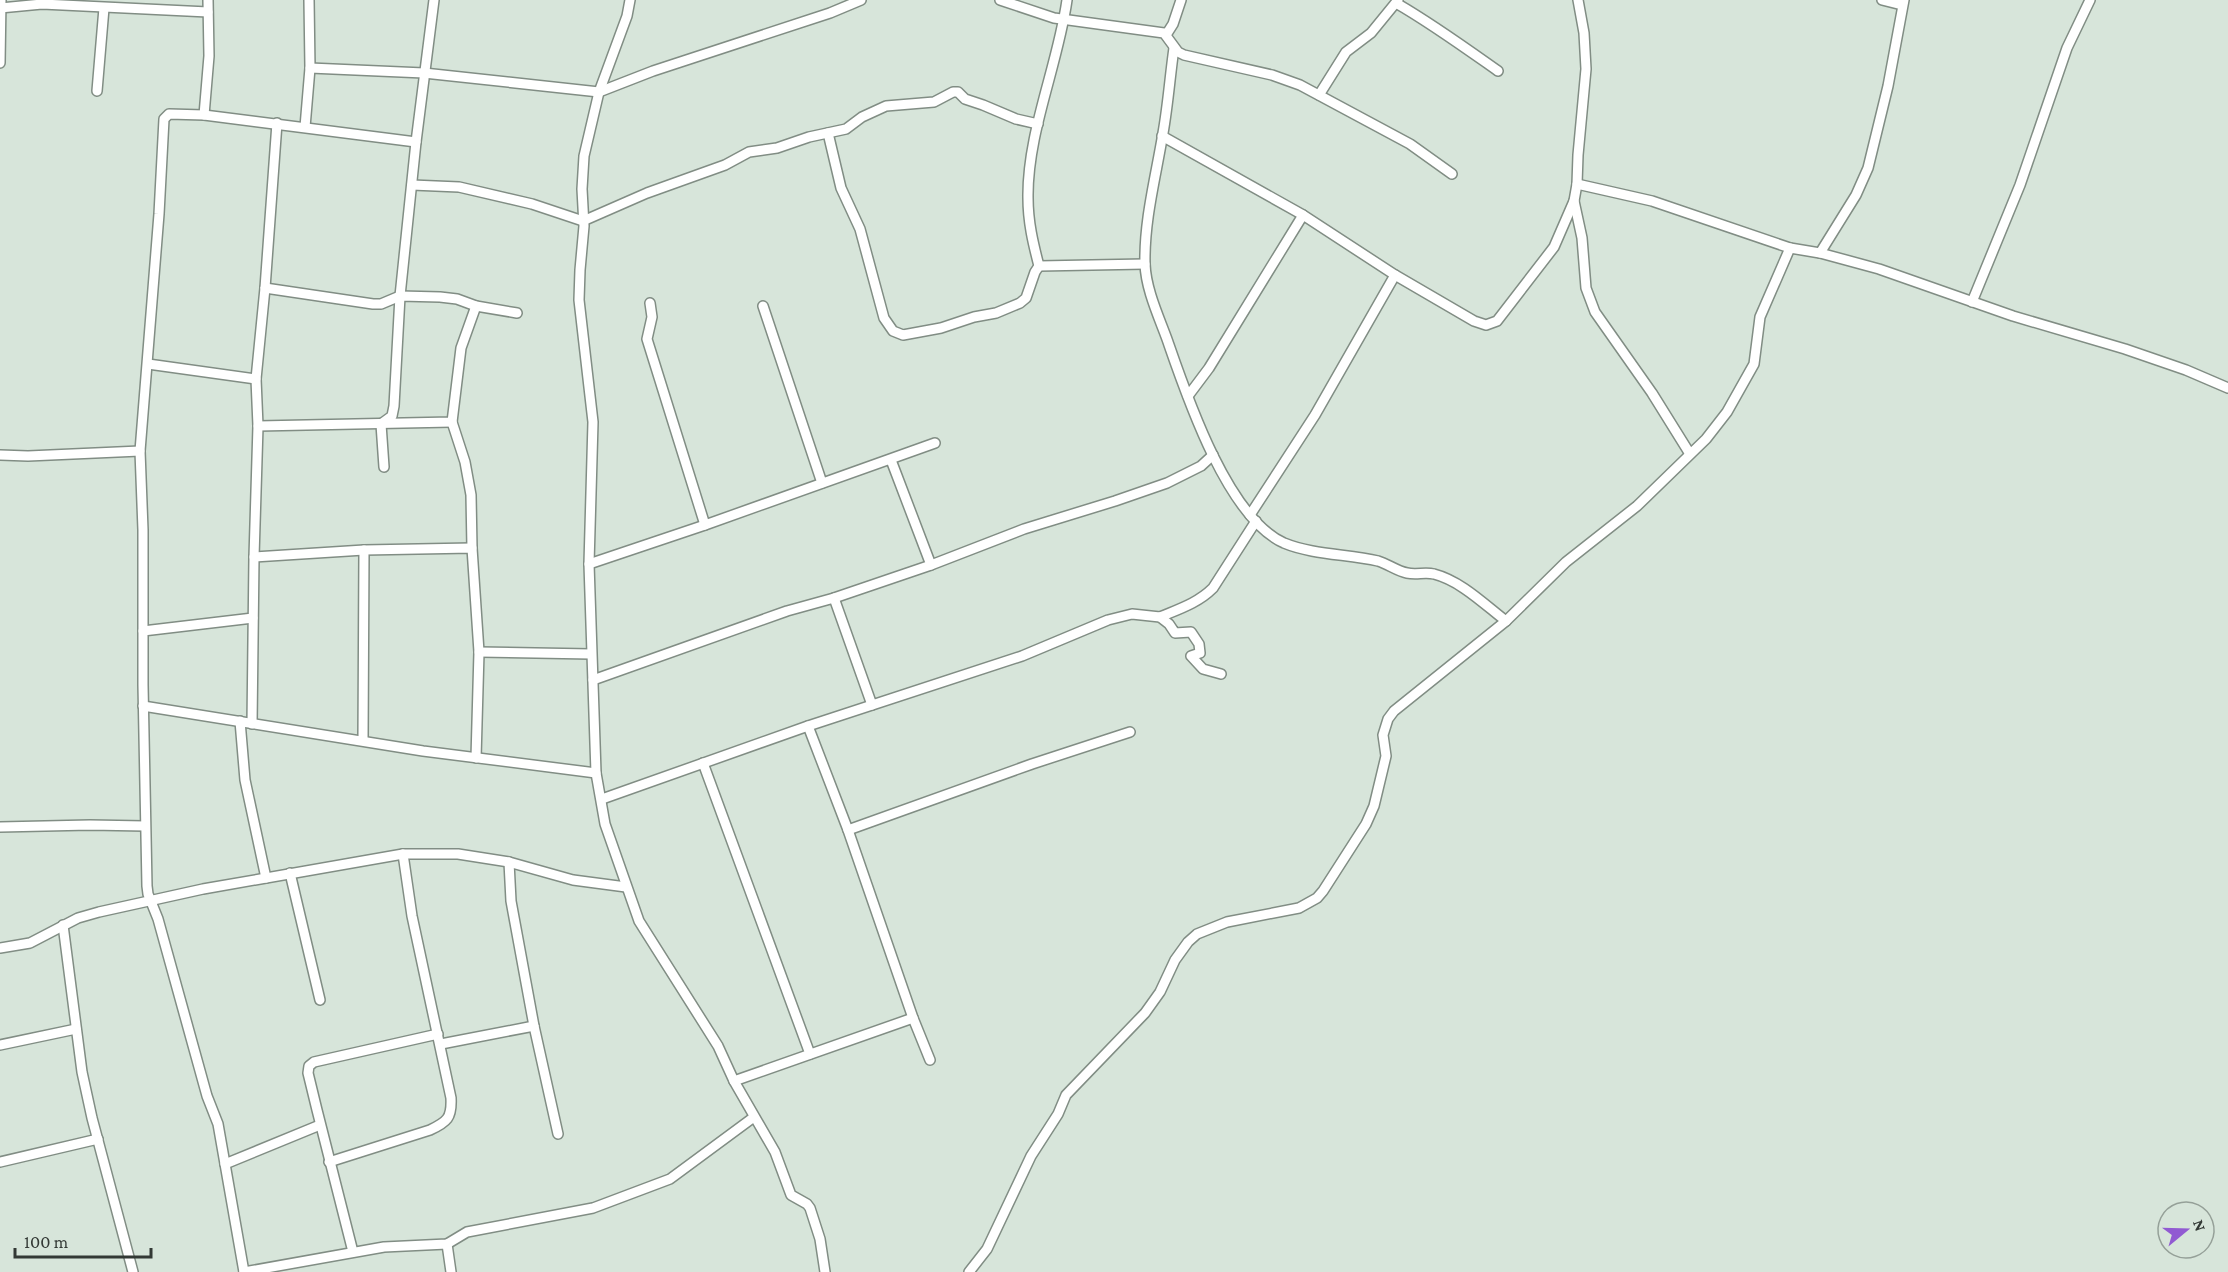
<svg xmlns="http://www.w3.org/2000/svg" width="2228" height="1272" viewBox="0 0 2228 1272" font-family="'Crimson Pro',serif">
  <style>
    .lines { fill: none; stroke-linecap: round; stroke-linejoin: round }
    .minor-casing { stroke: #818d84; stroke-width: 12 }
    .minor { stroke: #fff; stroke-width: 9 }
  </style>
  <rect width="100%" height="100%" fill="#d7e5da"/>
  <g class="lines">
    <g class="minor-casing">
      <g id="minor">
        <path d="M 630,0 L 627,16 L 599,92 L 584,156 L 582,189 L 584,226 L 580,270 L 579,300 L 593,422 L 589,564 L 596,773 L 605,824 L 639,921 L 718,1046 L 734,1081 L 775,1152 L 791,1195 L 807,1204 L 810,1208 L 820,1239 L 825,1272"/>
        <path d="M 1000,0 L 1054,18 L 1164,33 L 1178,52 L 1184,55 L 1272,75 L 1300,85 L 1410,144 L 1452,174"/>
        <path d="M 1882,0 L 1902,5"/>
        <path d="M 1396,3 C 1431,23 1464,47 1498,71"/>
        <path d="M 0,8 L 42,4 L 208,12"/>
        <path d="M 1166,35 L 1173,24 L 1181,0"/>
        <path d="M 1174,48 C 1170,76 1168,105 1163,133 C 1156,176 1144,220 1145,264 C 1146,290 1159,317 1168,342 C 1187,397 1228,518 1284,543 C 1313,555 1348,554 1378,561 C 1388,564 1397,571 1407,573 C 1416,575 1425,572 1434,574 C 1461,581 1484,604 1506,621"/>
        <path d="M 0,63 L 1,0"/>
        <path d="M 310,68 L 424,73 L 599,92 L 653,71 L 830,13 L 861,0"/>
        <path d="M 97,91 L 104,8"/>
        <path d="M 1319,95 L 1346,52 L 1371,33 L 1398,0"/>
        <path d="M 204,115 L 209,56 L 208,0"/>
        <path d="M 305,127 L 310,68 L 309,0"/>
        <path d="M 828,133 L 841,188 L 860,229 L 884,318 L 893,331 L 903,335 L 941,328 L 974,317 L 996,313 L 1020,303 L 1026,298 L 1035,272 L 1039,266 C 1033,243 1028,222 1028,198 C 1027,133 1058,65 1067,0"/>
        <path d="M 1162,136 L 1303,215 L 1395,275 L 1474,321 L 1486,325 L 1497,321 L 1554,247 L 1574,201 L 1577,184 L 1578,155 L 1586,69 L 1584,33 L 1578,0"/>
        <path d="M 1577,184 L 1652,201 L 1790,248 L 1820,253 L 1879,269 L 2013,316 L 2125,349 L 2186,370 L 2228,388"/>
        <path d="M 412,185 L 459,187 L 532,204 L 583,221 L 647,193 L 725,165 L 749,152 L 777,148 L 809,137 L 846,129 L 862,117 L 886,106 L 934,102 L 953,92 L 958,92 L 965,99 L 983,105 L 1016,119 L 1038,124"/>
        <path d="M 1574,201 L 1582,238 L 1586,288 L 1595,312 L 1652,393 L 1690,454"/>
        <path d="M 1820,253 L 1856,195 L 1868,168 L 1888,86 L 1904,0"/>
        <path d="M 1039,266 L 1145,264"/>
        <path d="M 265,288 L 373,304 L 381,304 L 400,296 L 440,297 L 457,299 L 476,306 L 517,313"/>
        <path d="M 1972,302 L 2020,185 L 2067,48 L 2090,0"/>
        <path d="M 650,303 L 652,317 L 647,339 L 705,525"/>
        <path d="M 763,306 L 822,483"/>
        <path d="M 148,364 L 256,379"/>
        <path d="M 1188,396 L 1209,368 L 1303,215"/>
        <path d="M 452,422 L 465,462 L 471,495 L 472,548"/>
        <path d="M 258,426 L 452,422 L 461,348 L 476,306"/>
        <path d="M 0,455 L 28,456 L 140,451"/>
        <path d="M 891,460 L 931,565"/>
        <path d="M 384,467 L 381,424 L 392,416 L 394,406 L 400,296 L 416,142 L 434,0"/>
        <path d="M 1250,515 L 1315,415 L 1395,275"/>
        <path d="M 254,557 L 364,550 L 472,548 L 479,652 L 476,758"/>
        <path d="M 589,564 L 705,525 L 935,443"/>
        <path d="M 834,598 L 872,705"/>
        <path d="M 1160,617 C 1179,609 1198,603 1213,588 L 1256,521"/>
        <path d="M 143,631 L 253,618"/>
        <path d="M 479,652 L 591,654"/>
        <path d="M 593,680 L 787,611 L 834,598 L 931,565 L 1024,529 L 1115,501 L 1167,483 L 1201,466 L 1213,455"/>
        <path d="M 143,706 L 423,751 L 596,773"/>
        <path d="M 240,721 L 245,780 L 266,878"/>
        <path d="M 252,724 L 254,557 L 258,426 L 256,379 L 265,288 L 277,123"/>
        <path d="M 808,726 L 848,830 L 913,1018 L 930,1060"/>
        <path d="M 363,740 L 364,550"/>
        <path d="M 703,763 L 810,1054"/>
        <path d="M 602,799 L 808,726 L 1022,656 L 1108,620 L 1132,614 L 1160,617 L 1169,624 L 1175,633 L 1191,632 L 1199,644 L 1200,653 L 1191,656 L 1203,669 L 1221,674"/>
        <path d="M 0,827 L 90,825 L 145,826"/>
        <path d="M 848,830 L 1032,764 L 1130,732"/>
        <path d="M 509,862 L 511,901 L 534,1026 L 558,1134"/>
        <path d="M 290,873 L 320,1000"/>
        <path d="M 63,925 L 82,1072 L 92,1118 L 133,1272"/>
        <path d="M 0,948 L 30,943 L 78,918 L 99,912 L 203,889 L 403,854 L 458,854 L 509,862 L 573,880 L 626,887"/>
        <path d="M 441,1044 L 534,1026"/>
        <path d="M 0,1045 L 76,1029"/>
        <path d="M 734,1081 L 913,1018"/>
        <path d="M 0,1162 L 98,1139"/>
        <path d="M 329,1162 L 430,1130 C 447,1122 452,1118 451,1098 L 412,916 L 403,854"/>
        <path d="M 225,1164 L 320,1125"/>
        <path d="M 447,1244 L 451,1272"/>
        <path d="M 353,1252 L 317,1110 L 308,1073 L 309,1066 L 314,1062 L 438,1034"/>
        <path d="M 244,1272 L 218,1124 L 207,1096 L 158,919 L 148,894 L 147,886 L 143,685 L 143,530 L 140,451 L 159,214 L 164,119 L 169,114 L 204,115 L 416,142"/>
        <path d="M 244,1272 L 384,1247 L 447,1244 L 467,1232 L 593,1208 L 670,1179 L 754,1117"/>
        <path d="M 969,1272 L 987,1249 L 1031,1156 L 1058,1114 L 1066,1095 L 1145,1013 L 1160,992 L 1175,960 L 1188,942 L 1197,934 L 1227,922 L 1299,908 L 1317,898 L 1323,891 L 1366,824 L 1374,806 L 1386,756 L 1383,735 L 1388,719 L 1394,711 L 1506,621 L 1566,562 L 1637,506 L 1706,439 L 1727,412 L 1754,364 L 1760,317 L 1790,248"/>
      </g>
    </g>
    <use href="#minor" class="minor"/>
  </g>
  <g transform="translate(2186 1230) rotate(71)"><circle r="28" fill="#d7e5da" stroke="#95a098" stroke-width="1.5"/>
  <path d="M0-4.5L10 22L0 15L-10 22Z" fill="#915ad2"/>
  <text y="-9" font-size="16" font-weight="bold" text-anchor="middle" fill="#333935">N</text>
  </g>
  <path d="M15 1248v9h136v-9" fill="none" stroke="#333935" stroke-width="3"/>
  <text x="24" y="1248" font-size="18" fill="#333935" stroke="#d7e5da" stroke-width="4.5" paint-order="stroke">100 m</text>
</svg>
